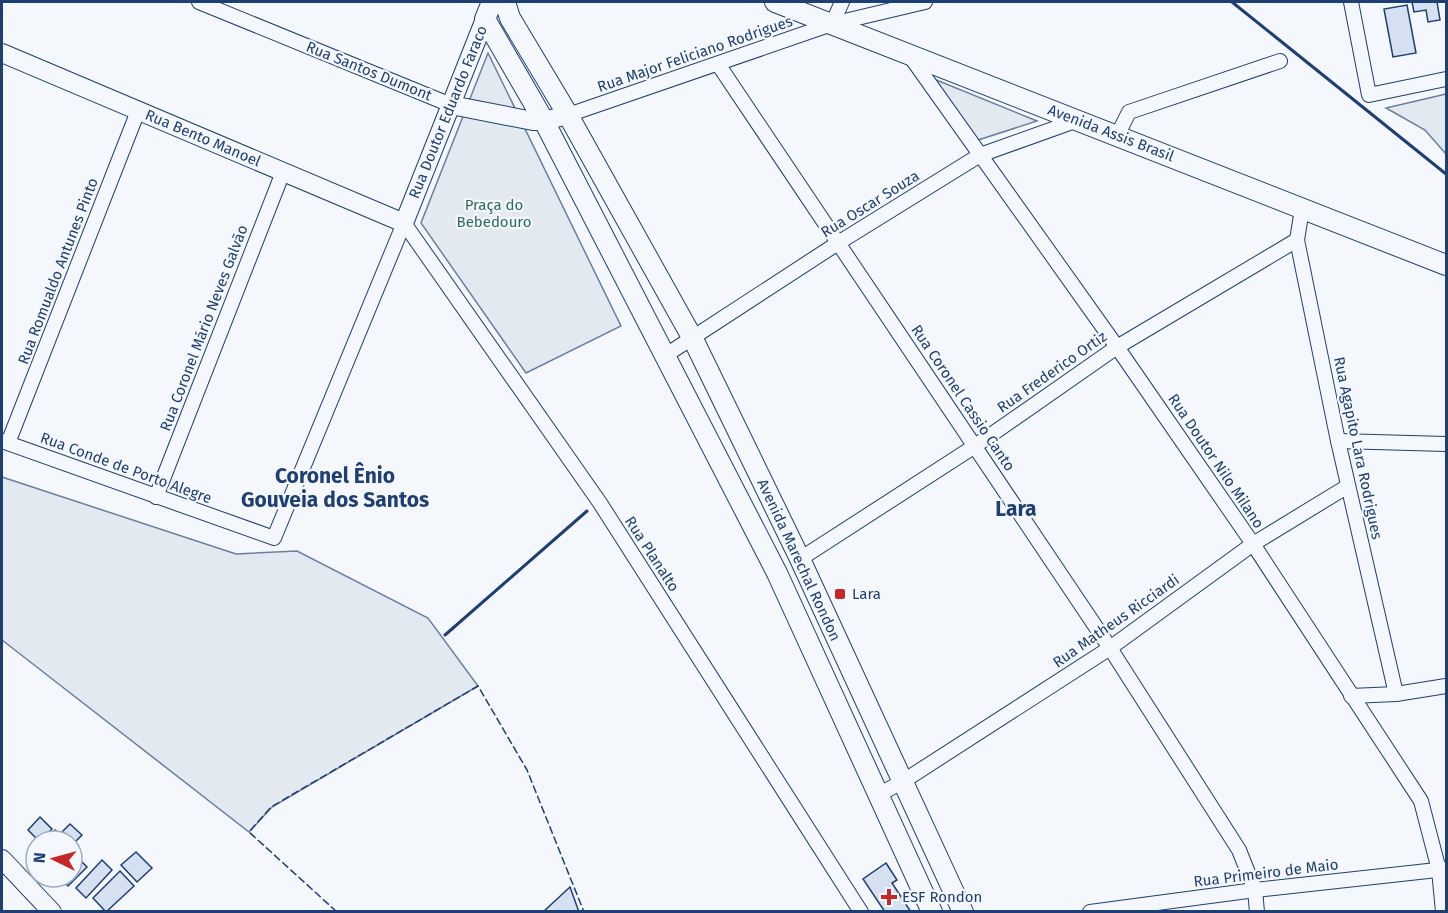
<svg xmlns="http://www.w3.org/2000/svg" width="1448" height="913" viewBox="0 0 1448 913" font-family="'Fira Sans',sans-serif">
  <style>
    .green { fill: #e3e9f0; stroke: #687fa3; stroke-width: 1.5 }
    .building { fill: #d5e0f0; stroke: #1d3f73; stroke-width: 1.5 }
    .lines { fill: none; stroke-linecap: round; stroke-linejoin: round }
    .minor-casing { stroke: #1d3f73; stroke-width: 16 }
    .tertiary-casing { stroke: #1d3f73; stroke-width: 20 }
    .secondary-casing { stroke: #1d3f73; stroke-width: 22 }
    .minor { stroke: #f4f7fb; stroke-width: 14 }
    .tertiary { stroke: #f4f7fb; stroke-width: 18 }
    .secondary { stroke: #f4f7fb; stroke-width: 20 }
    .fence { stroke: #1d3f73; stroke-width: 1.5; stroke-dasharray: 8 3; stroke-linecap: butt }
    .wall { stroke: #1d3f73; stroke-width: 3 }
    .poi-dot { fill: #c62828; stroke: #f4f7fb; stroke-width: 2 }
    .labels { text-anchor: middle; stroke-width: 4.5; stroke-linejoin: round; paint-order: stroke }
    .street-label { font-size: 15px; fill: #1d3f73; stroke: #f4f7fb }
    .park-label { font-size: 15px; fill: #2c6c60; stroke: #f4f7fb }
    .poi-label { font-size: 15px; fill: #1d3f73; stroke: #f4f7fb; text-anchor: start }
    .district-label { font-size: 21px; font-weight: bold; fill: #1d3f73; stroke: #f4f7fb }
  </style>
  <rect width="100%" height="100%" fill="#f4f7fb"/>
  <g class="green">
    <path d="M 488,53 L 621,326 L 526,373 L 421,223 Z"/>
    <path d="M 929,77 L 1037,121 L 975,141 Z"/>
    <path d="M 1446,94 L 1446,154 L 1425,130 L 1386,108 Z"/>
    <path d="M 2,477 L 236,554 L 297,551 L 428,618 L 478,686 L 272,807 L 249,832 L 2,640 Z"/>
  </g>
  <g class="building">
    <path d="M 1412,2 L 1437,2 L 1440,20 L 1428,22 L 1426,10 L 1414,12 Z"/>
    <path d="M 1407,5 L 1416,53 L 1393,57 L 1384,9 Z"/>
    <path d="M 40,817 L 52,829 L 39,841 L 28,830 Z"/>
    <path d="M 70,824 L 82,835 L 72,845 L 72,841 L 44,841 L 55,830 L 60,834 Z"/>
    <path d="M 136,852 L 152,868 L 137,882 L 121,865 Z"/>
    <path d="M 74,854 L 87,867 L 68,886 L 59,877 L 72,877 L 72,856 Z"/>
    <path d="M 102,860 L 112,870 L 86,898 L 76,888 Z"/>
    <path d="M 886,863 L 897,880 L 892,883 L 911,912 L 885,912 L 863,879 Z"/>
    <path d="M 120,871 L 134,886 L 106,912 L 93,898 Z"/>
    <path d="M 570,887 L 579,912 L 543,912 Z"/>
  </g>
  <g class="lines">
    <g class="minor-casing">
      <g id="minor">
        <path d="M 199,2 L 451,105"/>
        <path d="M 1351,2 L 1369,95 L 1446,79"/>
        <path d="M 832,24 L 842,2"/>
        <path d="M 910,56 L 1117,347 L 1253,544 L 1421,801 L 1439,870 L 1443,912"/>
        <path d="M 718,64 L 1110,648 L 1239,850 L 1255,890 L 1257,912"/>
        <path d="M 568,115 L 832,24 L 925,2"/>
        <path d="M 1117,136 L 1129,112 L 1280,61"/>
        <path d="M 1302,209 L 1297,240 L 1338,441 L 1396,694"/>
        <path d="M 404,223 L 600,503 L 861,912"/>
        <path d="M 666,355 L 838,243 L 980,155 L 1078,120"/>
        <path d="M 2,441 L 274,538 L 404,223"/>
        <path d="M 1338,441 L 1446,444"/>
        <path d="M 8,443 L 138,111"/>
        <path d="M 156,497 L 283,172"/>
        <path d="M 800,559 L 975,446 L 1117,347 L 1297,240"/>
        <path d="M 1351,696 L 1396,694 L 1446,686"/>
        <path d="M 878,795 L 902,782 L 1110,648 L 1253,544 L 1348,486"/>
        <path d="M 1090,912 L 1255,890 L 1446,869"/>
      </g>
    </g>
    <g class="tertiary-casing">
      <g id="tertiary">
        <path d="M 2,53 L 404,223 L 485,19"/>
        <path d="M 451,105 L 533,121 L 544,121 L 568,115"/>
        <path d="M 2,859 L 52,912"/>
      </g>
    </g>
    <g class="secondary-casing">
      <g id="secondary">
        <path d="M 492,2 L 485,19 L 544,121 L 777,573 L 932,912"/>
        <path d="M 505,2 L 510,18 L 568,115 L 693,339 L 800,559 L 963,912"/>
        <path d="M 775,2 L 1446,265"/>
      </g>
    </g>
    <use href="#minor" class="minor"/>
    <use href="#tertiary" class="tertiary"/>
    <use href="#secondary" class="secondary"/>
    <path class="fence" d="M 337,912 L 249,832 L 271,807 L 478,686 L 527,770 L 584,912"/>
    <g class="wall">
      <path d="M 1232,2 L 1446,174"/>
      <path d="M 445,635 L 587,511"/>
    </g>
  </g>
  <g class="poi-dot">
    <rect x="834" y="588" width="12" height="12" rx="3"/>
    <path d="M886 888h6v6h6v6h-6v6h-6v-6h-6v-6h6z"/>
  </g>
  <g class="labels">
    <g class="street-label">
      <text transform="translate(695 54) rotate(-19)" y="5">Rua Major Feliciano Rodrigues</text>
      <text transform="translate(369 71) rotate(22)" y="5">Rua Santos Dumont</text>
      <text transform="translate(448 112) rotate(-68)" y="5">Rua Doutor Eduardo Faraco</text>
      <text transform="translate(1111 133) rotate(21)" y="5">Avenida Assis Brasil</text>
      <text transform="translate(203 138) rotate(23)" y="5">Rua Bento Manoel</text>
      <text transform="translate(870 204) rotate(-32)" y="5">Rua Oscar Souza</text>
      <text transform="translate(58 271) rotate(-69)" y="5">Rua Romualdo Antunes Pinto</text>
      <text transform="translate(204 328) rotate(-69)" y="5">Rua Coronel Mário Neves Galvão</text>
      <text transform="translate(1052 372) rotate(-35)" y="5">Rua Frederico Ortiz</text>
      <text transform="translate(963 398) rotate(56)" y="5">Rua Coronel Cassio Canto</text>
      <text transform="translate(1358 448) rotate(78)" y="5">Rua Agapito Lara Rodrigues</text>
      <text transform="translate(1216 461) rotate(56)" y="5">Rua Doutor Nilo Milano</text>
      <text transform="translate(126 468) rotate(20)" y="5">Rua Conde de Porto Alegre</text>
      <text transform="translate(652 554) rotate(57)" y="5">Rua Planalto</text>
      <text transform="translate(799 560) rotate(65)" y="5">Avenida Marechal Rondon</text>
      <text transform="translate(1116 621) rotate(-35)" y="5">Rua Matheus Ricciardi</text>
      <text transform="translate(1266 873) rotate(-7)" y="5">Rua Primeiro de Maio</text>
    </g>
    <g class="park-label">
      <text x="494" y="210">Praça do<tspan x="494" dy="17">Bebedouro</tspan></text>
    </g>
    <g class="poi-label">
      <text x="852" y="599">Lara</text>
      <text x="902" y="902">ESF Rondon</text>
    </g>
    <g class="district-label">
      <text x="335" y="483">Coronel Ênio<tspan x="335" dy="24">Gouveia dos Santos</tspan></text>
      <text x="1016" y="516">Lara</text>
    </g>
  </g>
  <rect width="1448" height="913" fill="none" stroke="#1d3f73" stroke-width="6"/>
  <g transform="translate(54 859) rotate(275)"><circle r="28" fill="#f4f7fb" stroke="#9eadc5" stroke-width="1.5"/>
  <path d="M0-4.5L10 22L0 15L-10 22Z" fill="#c62828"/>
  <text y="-9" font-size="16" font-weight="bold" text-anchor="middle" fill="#1d3f73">N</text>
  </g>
</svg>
